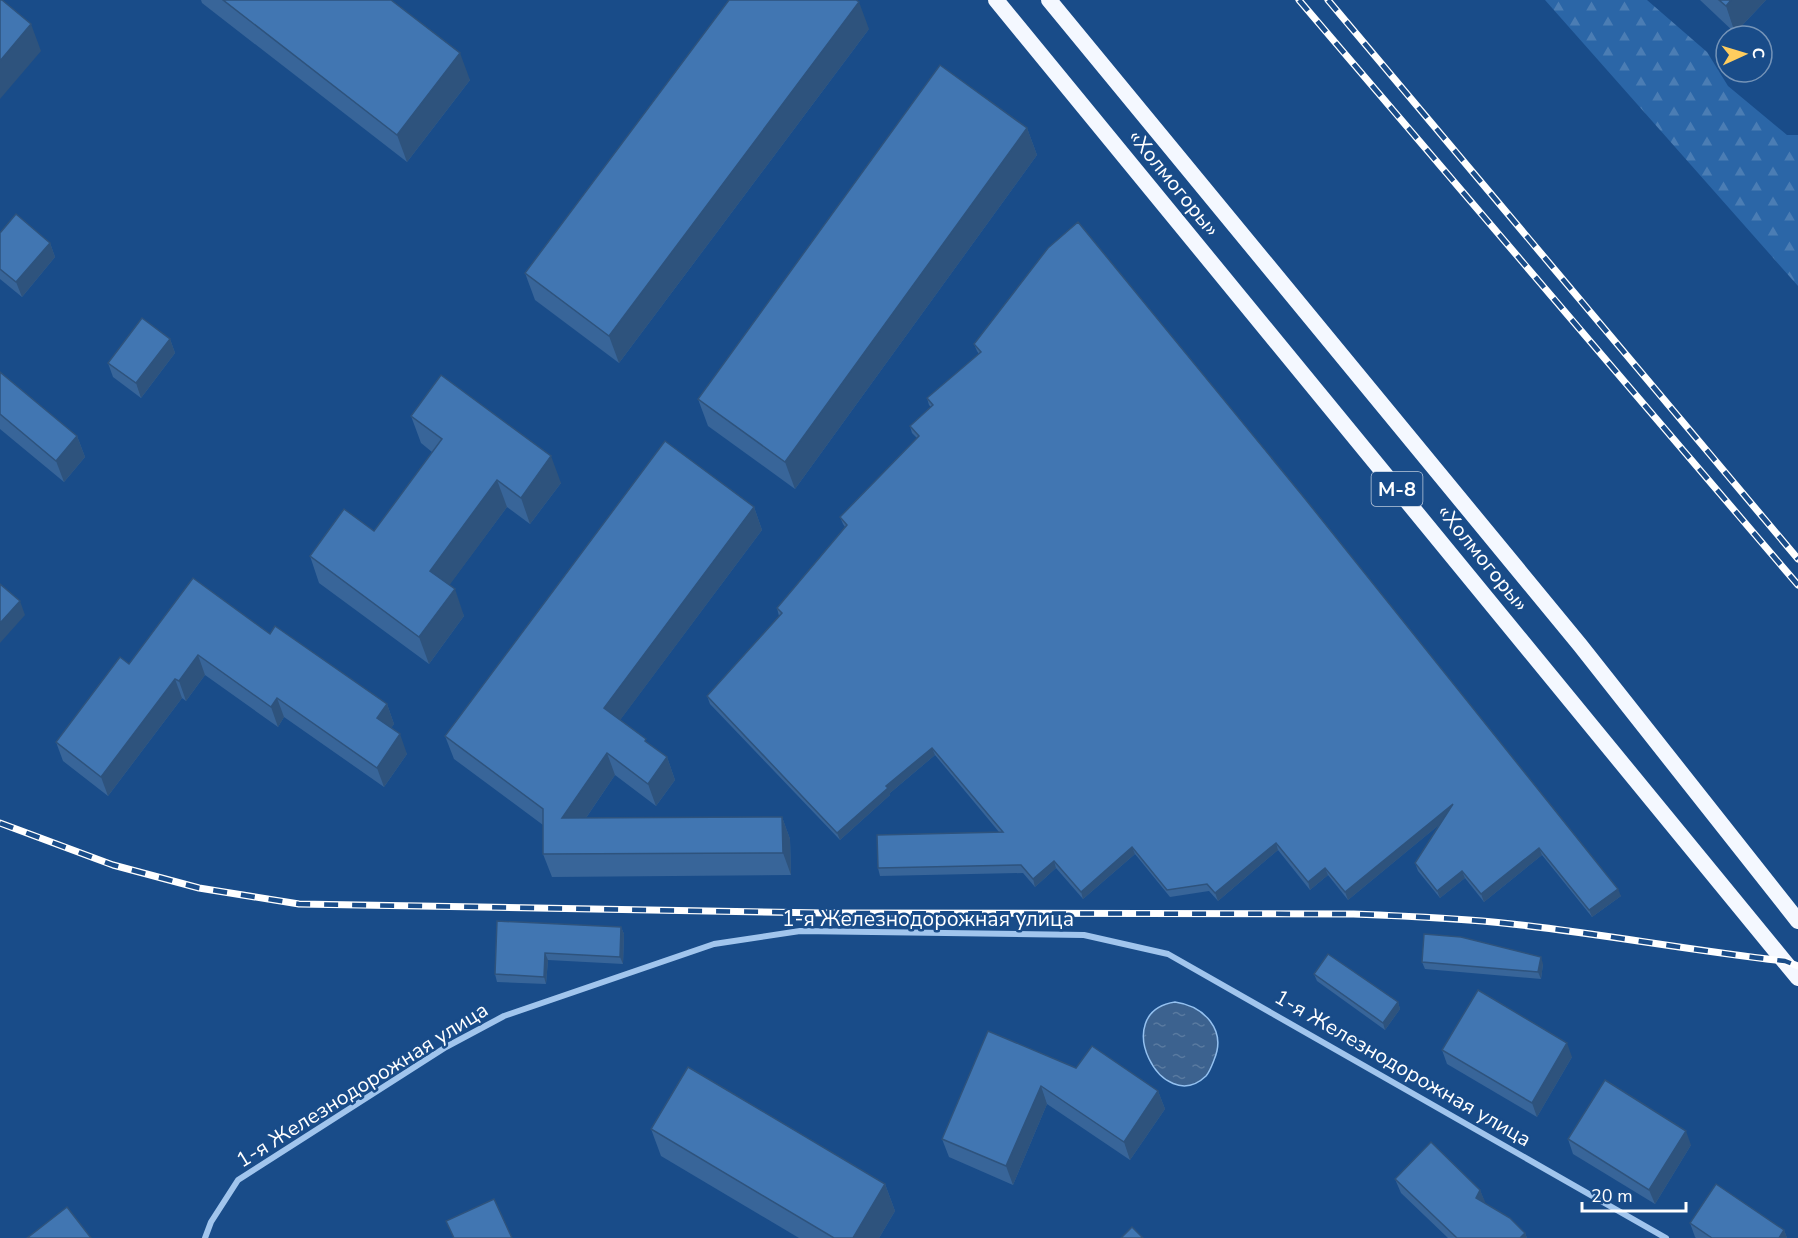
<svg xmlns="http://www.w3.org/2000/svg" width="1798" height="1238" viewBox="0 0 1798 1238" font-family="'Nunito Sans',sans-serif">
  <style>
    .forest { fill: url(#forest-firs) }
    .water { fill: url(#water-ripples); stroke: #94c1f0; stroke-width: 1.5 }
    .lines { fill: none; stroke-linecap: round; stroke-linejoin: round }
    .minor { stroke: #a1c5ed; stroke-width: 6 }
    .trunk { stroke: #f4f8ff; stroke-width: 16 }
    .rail-casing { stroke: #fff; stroke-width: 7 }
    .rail { stroke: #194c89; stroke-width: 4.5; stroke-dasharray: 14; stroke-linecap: butt }
    .wall { fill: #386599 }
    .shaded-wall { fill: #2e537d }
    .building { fill: #4176b2; stroke: #2e537d; stroke-width: 1.5 }
    .labels { text-anchor: middle; stroke-width: 5; stroke-linejoin: round; paint-order: stroke }
    .shield { fill: #194c89; stroke: #bac9dc; stroke-width: 1.5 }
    .shield-label { font-size: 20px; font-weight: bold; fill: #fff }
    .street-label { font-size: 21px; fill: #fff; stroke: #194c89 }
  </style>
  <defs>
    <pattern id="forest-firs" width="22" height="20" patternUnits="userSpaceOnUse" patternTransform="scale(1.5)"><rect width="22" height="20" fill="#2b66a7"/><path d="M5 1l3.5 6h-7zM16 11l3.5 6h-7z" fill="#4b7db4"/></pattern>
    <pattern id="water-ripples" width="26" height="14" patternUnits="userSpaceOnUse" patternTransform="scale(1.5)"><rect width="26" height="14" fill="#3c628f"/><path d="M2 4q2-2 4 0t4 0M15 11q2-2 4 0t4 0" fill="none" stroke="#597aa0"/></pattern>
  </defs>
  <rect width="100%" height="100%" fill="#194c89"/>
  <path class="forest" d="M 1545,0 L 1647,0 L 1707,52 L 1728,86 L 1787,135 L 1798,135 L 1798,286 Z"/>
  <path class="water" d="M 1175,1002 C 1204,1006 1227,1030 1214,1060 C 1212,1065 1210,1071 1206,1076 C 1162,1118 1108,1012 1175,1002 Z"/>
  <g class="lines">
    <path class="minor" d="M 205,1238 L 211,1222 L 238,1180 L 446,1047 L 504,1016 L 714,944 L 800,931 L 1084,935 L 1168,954 L 1666,1238"/>
    <g class="trunk">
      <path d="M 996,0 L 1798,978"/>
      <path d="M 1049,0 L 1580,645 L 1798,921"/>
    </g>
    <g class="rail-casing">
      <g id="rail">
        <path d="M 1299,0 L 1798,585"/>
        <path d="M 1328,0 L 1798,559"/>
        <path d="M 0,823 L 113,865 L 199,888 L 299,904 L 825,913 L 1352,914 C 1405,916 1459,918 1512,924 C 1604,934 1694,951 1785,961 L 1798,966"/>
      </g>
    </g>
    <use href="#rail" class="rail"/>
  </g>
  <g class="wall">
    <path d="M 201,0 L 391,0 L 470,80 L 407,162 L 202,3 Z"/>
    <path d="M 1700,0 L 1766,0 L 1735,33 Z"/>
    <path d="M 869,29 L 619,363 L 535,300 L 525,273 Z"/>
    <path d="M 1027,128 L 1037,155 L 795,489 L 708,426 L 698,399 Z"/>
    <path d="M 0,233 L 50,243 L 55,257 L 22,297 L 0,279 Z"/>
    <path d="M 170,339 L 175,353 L 141,398 L 113,377 L 108,363 Z"/>
    <path d="M 974,344 L 1621,896 L 1592,917 L 1542,855 L 1484,902 L 1465,878 L 1440,898 L 1418,871 L 1415,863 L 1440,824 L 1348,900 L 1328,875 L 1310,890 L 1278,850 L 1218,901 L 1209,891 L 1170,897 L 1135,854 L 1083,899 L 1056,868 L 1035,887 L 1023,873 L 880,876 L 878,868 L 999,832 L 935,755 L 890,793 L 890,795 L 840,840 L 710,704 L 707,696 L 779,616 L 777,608 L 845,527 L 843,524 L 840,517 L 917,438 L 912,433 L 910,426 L 931,407 L 929,405 L 927,398 L 979,354 L 977,351 Z"/>
    <path d="M 0,372 L 77,436 L 85,457 L 64,482 L 0,429 Z"/>
    <path d="M 411,416 L 561,483 L 530,524 L 507,507 L 449,585 L 464,616 L 429,664 L 319,583 L 310,556 L 374,531 L 432,452 L 421,443 Z"/>
    <path d="M 754,507 L 762,530 L 620,720 L 648,744 L 667,757 L 675,780 L 656,806 L 615,775 L 586,818 L 782,817 L 790,839 L 791,875 L 552,877 L 543,854 L 543,825 L 454,759 L 445,736 Z"/>
    <path d="M 270,634 L 387,704 L 394,724 L 391,728 L 407,754 L 384,787 L 284,717 L 278,727 L 205,675 L 186,701 L 182,698 L 108,796 L 63,761 L 56,742 L 129,664 Z"/>
    <path d="M 497,921 L 621,927 L 624,934 L 623,964 L 548,960 L 546,984 L 497,982 L 495,974 Z"/>
    <path d="M 1422,962 L 1543,964 L 1541,979 L 1425,969 Z"/>
    <path d="M 1314,974 L 1398,1002 L 1400,1009 L 1385,1030 L 1317,981 Z"/>
    <path d="M 988,1031 L 1076,1068 L 1158,1091 L 1165,1109 L 1130,1160 L 1047,1104 L 1013,1185 L 949,1157 L 942,1139 Z"/>
    <path d="M 1442,1050 L 1572,1057 L 1537,1117 L 1447,1064 Z"/>
    <path d="M 651,1129 L 885,1184 L 895,1211 L 879,1238 L 799,1238 L 661,1156 Z"/>
    <path d="M 1568,1139 L 1691,1145 L 1655,1204 L 1573,1154 Z"/>
    <path d="M 1395,1179 L 1480,1190 L 1485,1203 L 1525,1233 L 1527,1238 L 1448,1238 L 1401,1193 Z"/>
    <path d="M 1690,1223 L 1784,1230 L 1787,1238 L 1696,1238 L 1695,1237 Z"/>
  </g>
  <g class="shaded-wall">
    <path d="M 1731,0 L 1766,0 L 1735,33 L 1726,6 Z"/>
    <path d="M 859,2 L 869,29 L 619,363 L 609,336 Z"/>
    <path d="M 31,24 L 41,51 L 0,99 L 0,61 Z"/>
    <path d="M 460,53 L 470,80 L 407,162 L 397,135 Z"/>
    <path d="M 1027,128 L 1037,155 L 795,489 L 785,462 Z"/>
    <path d="M 50,243 L 55,257 L 22,297 L 16,282 Z"/>
    <path d="M 170,339 L 175,353 L 141,398 L 136,383 Z"/>
    <path d="M 77,436 L 85,457 L 64,482 L 56,461 Z"/>
    <path d="M 551,456 L 561,483 L 530,524 L 521,498 Z"/>
    <path d="M 497,480 L 507,507 L 440,598 L 430,571 Z"/>
    <path d="M 754,507 L 762,530 L 612,731 L 604,708 Z"/>
    <path d="M 455,589 L 464,616 L 429,664 L 419,637 Z"/>
    <path d="M 20,601 L 25,615 L 0,643 L 0,623 Z"/>
    <path d="M 198,655 L 205,675 L 186,701 L 179,681 Z"/>
    <path d="M 175,679 L 182,698 L 108,796 L 101,777 Z"/>
    <path d="M 277,698 L 284,717 L 278,727 L 271,707 Z"/>
    <path d="M 387,704 L 394,724 L 384,738 L 377,718 Z"/>
    <path d="M 400,734 L 407,754 L 384,787 L 377,768 Z"/>
    <path d="M 932,748 L 935,755 L 890,793 L 890,795 L 840,840 L 837,833 L 886,786 Z"/>
    <path d="M 607,753 L 615,775 L 571,840 L 562,818 Z"/>
    <path d="M 667,757 L 675,780 L 656,806 L 648,784 Z"/>
    <path d="M 1453,804 L 1456,811 L 1348,900 L 1345,892 Z"/>
    <path d="M 782,817 L 790,839 L 791,875 L 783,853 Z"/>
    <path d="M 1276,843 L 1278,850 L 1218,901 L 1215,893 Z"/>
    <path d="M 1132,847 L 1135,854 L 1083,899 L 1081,892 Z"/>
    <path d="M 1539,848 L 1542,855 L 1484,902 L 1481,894 Z"/>
    <path d="M 1054,861 L 1056,868 L 1035,887 L 1033,879 Z"/>
    <path d="M 1325,868 L 1328,875 L 1310,890 L 1308,882 Z"/>
    <path d="M 1462,871 L 1465,878 L 1440,898 L 1437,891 Z"/>
    <path d="M 1618,889 L 1621,896 L 1592,917 L 1589,910 Z"/>
    <path d="M 621,927 L 624,934 L 623,964 L 620,957 Z"/>
    <path d="M 545,953 L 548,960 L 546,984 L 544,977 Z"/>
    <path d="M 1541,957 L 1543,964 L 1541,979 L 1538,972 Z"/>
    <path d="M 1398,1002 L 1400,1009 L 1385,1030 L 1383,1023 Z"/>
    <path d="M 1567,1043 L 1572,1057 L 1537,1117 L 1532,1103 Z"/>
    <path d="M 1041,1086 L 1047,1104 L 1013,1185 L 1006,1166 Z"/>
    <path d="M 1158,1091 L 1165,1109 L 1130,1160 L 1124,1142 Z"/>
    <path d="M 1686,1131 L 1691,1145 L 1655,1204 L 1649,1190 Z"/>
    <path d="M 885,1184 L 895,1211 L 879,1238 L 853,1238 Z"/>
    <path d="M 1480,1190 L 1486,1204 L 1476,1198 Z"/>
    <path d="M 1784,1230 L 1787,1238 L 1779,1238 Z"/>
    <path d="M 1525,1233 L 1527,1238 L 1520,1238 Z"/>
  </g>
  <g class="building">
    <path d="M 0,0 L 2,0 L 31,24 L 0,61 Z"/>
    <path d="M 223,0 L 391,0 L 460,53 L 397,135 Z"/>
    <path d="M 729,0 L 856,0 L 859,2 L 609,336 L 525,273 Z"/>
    <path d="M 1719,0 L 1731,0 L 1726,6 Z"/>
    <path d="M 940,65 L 1027,128 L 785,462 L 698,399 Z"/>
    <path d="M 16,214 L 50,243 L 16,282 L 0,269 L 0,233 Z"/>
    <path d="M 1078,222 L 1302,495 L 1618,889 L 1589,910 L 1539,848 L 1481,894 L 1462,871 L 1437,891 L 1415,863 L 1453,804 L 1345,892 L 1325,868 L 1308,882 L 1276,843 L 1215,893 L 1207,884 L 1167,890 L 1132,847 L 1081,892 L 1054,861 L 1033,879 L 1021,865 L 878,868 L 877,835 L 1003,832 L 932,748 L 886,786 L 888,788 L 837,833 L 707,696 L 782,613 L 777,608 L 847,525 L 840,517 L 919,436 L 910,426 L 933,405 L 927,398 L 981,352 L 974,344 L 1048,248 Z"/>
    <path d="M 142,318 L 170,339 L 136,383 L 108,363 Z"/>
    <path d="M 0,372 L 77,436 L 56,461 L 0,414 Z"/>
    <path d="M 441,375 L 551,456 L 521,498 L 497,480 L 430,571 L 455,589 L 419,637 L 310,556 L 344,509 L 374,531 L 442,439 L 411,416 Z"/>
    <path d="M 665,441 L 754,507 L 604,708 L 646,739 L 645,741 L 667,757 L 648,784 L 607,753 L 562,818 L 782,817 L 783,853 L 543,854 L 543,809 L 445,736 Z"/>
    <path d="M 193,578 L 270,634 L 275,626 L 387,704 L 377,718 L 400,734 L 377,768 L 277,698 L 271,707 L 198,655 L 179,681 L 175,679 L 101,777 L 56,742 L 120,657 L 129,664 Z"/>
    <path d="M 0,584 L 20,601 L 0,623 Z"/>
    <path d="M 497,921 L 621,927 L 620,957 L 545,953 L 544,977 L 495,974 Z"/>
    <path d="M 1424,934 L 1461,937 L 1541,957 L 1538,972 L 1422,962 Z"/>
    <path d="M 1328,954 L 1398,1002 L 1383,1023 L 1314,974 Z"/>
    <path d="M 1478,990 L 1567,1043 L 1532,1103 L 1442,1050 Z"/>
    <path d="M 988,1031 L 1076,1068 L 1092,1046 L 1158,1091 L 1124,1142 L 1041,1086 L 1006,1166 L 942,1139 Z"/>
    <path d="M 688,1067 L 885,1184 L 853,1238 L 834,1238 L 651,1129 Z"/>
    <path d="M 1605,1080 L 1686,1131 L 1649,1190 L 1568,1139 Z"/>
    <path d="M 1431,1142 L 1480,1190 L 1476,1198 L 1510,1218 L 1525,1233 L 1520,1238 L 1457,1238 L 1395,1179 Z"/>
    <path d="M 1716,1184 L 1784,1230 L 1779,1238 L 1712,1238 L 1690,1223 Z"/>
    <path d="M 494,1199 L 512,1238 L 454,1238 L 446,1221 Z"/>
    <path d="M 67,1207 L 91,1238 L 27,1238 Z"/>
    <path d="M 1132,1227 L 1143,1238 L 1121,1238 Z"/>
  </g>
  <g class="labels">
    <rect class="shield" x="1371.5" y="472" width="51" height="34" rx="4.5"/>
    <g class="shield-label">
      <text x="1397" y="496">М-8</text>
    </g>
    <g class="street-label">
      <text transform="translate(1174 183) rotate(51)" y="7">«Холмогоры»</text>
      <text transform="translate(1483 558) rotate(51)" y="7">«Холмогоры»</text>
      <text x="928" y="926">1-я Железнодорожная улица</text>
      <text transform="translate(1403 1068) rotate(30)" y="7">1-я Железнодорожная улица</text>
      <text transform="translate(362 1085) rotate(-32)" y="7">1-я Железнодорожная улица</text>
    </g>
  </g>
  <g transform="translate(1744 54) rotate(86)"><circle r="28" fill="#194c89" stroke="#7594b8" stroke-width="1.5"/>
  <path d="M0-4.5L10 22L0 15L-10 22Z" fill="#ffcd5e"/>
  <text y="-9" font-size="16" font-weight="bold" text-anchor="middle" fill="#ffffff">С</text>
  </g>
  <path d="M1582 1202v9h104v-9" fill="none" stroke="#ffffff" stroke-width="3"/>
  <text x="1591" y="1202" font-size="18" fill="#ffffff" stroke="#194c89" stroke-width="4.5" paint-order="stroke">20 m</text>
</svg>
